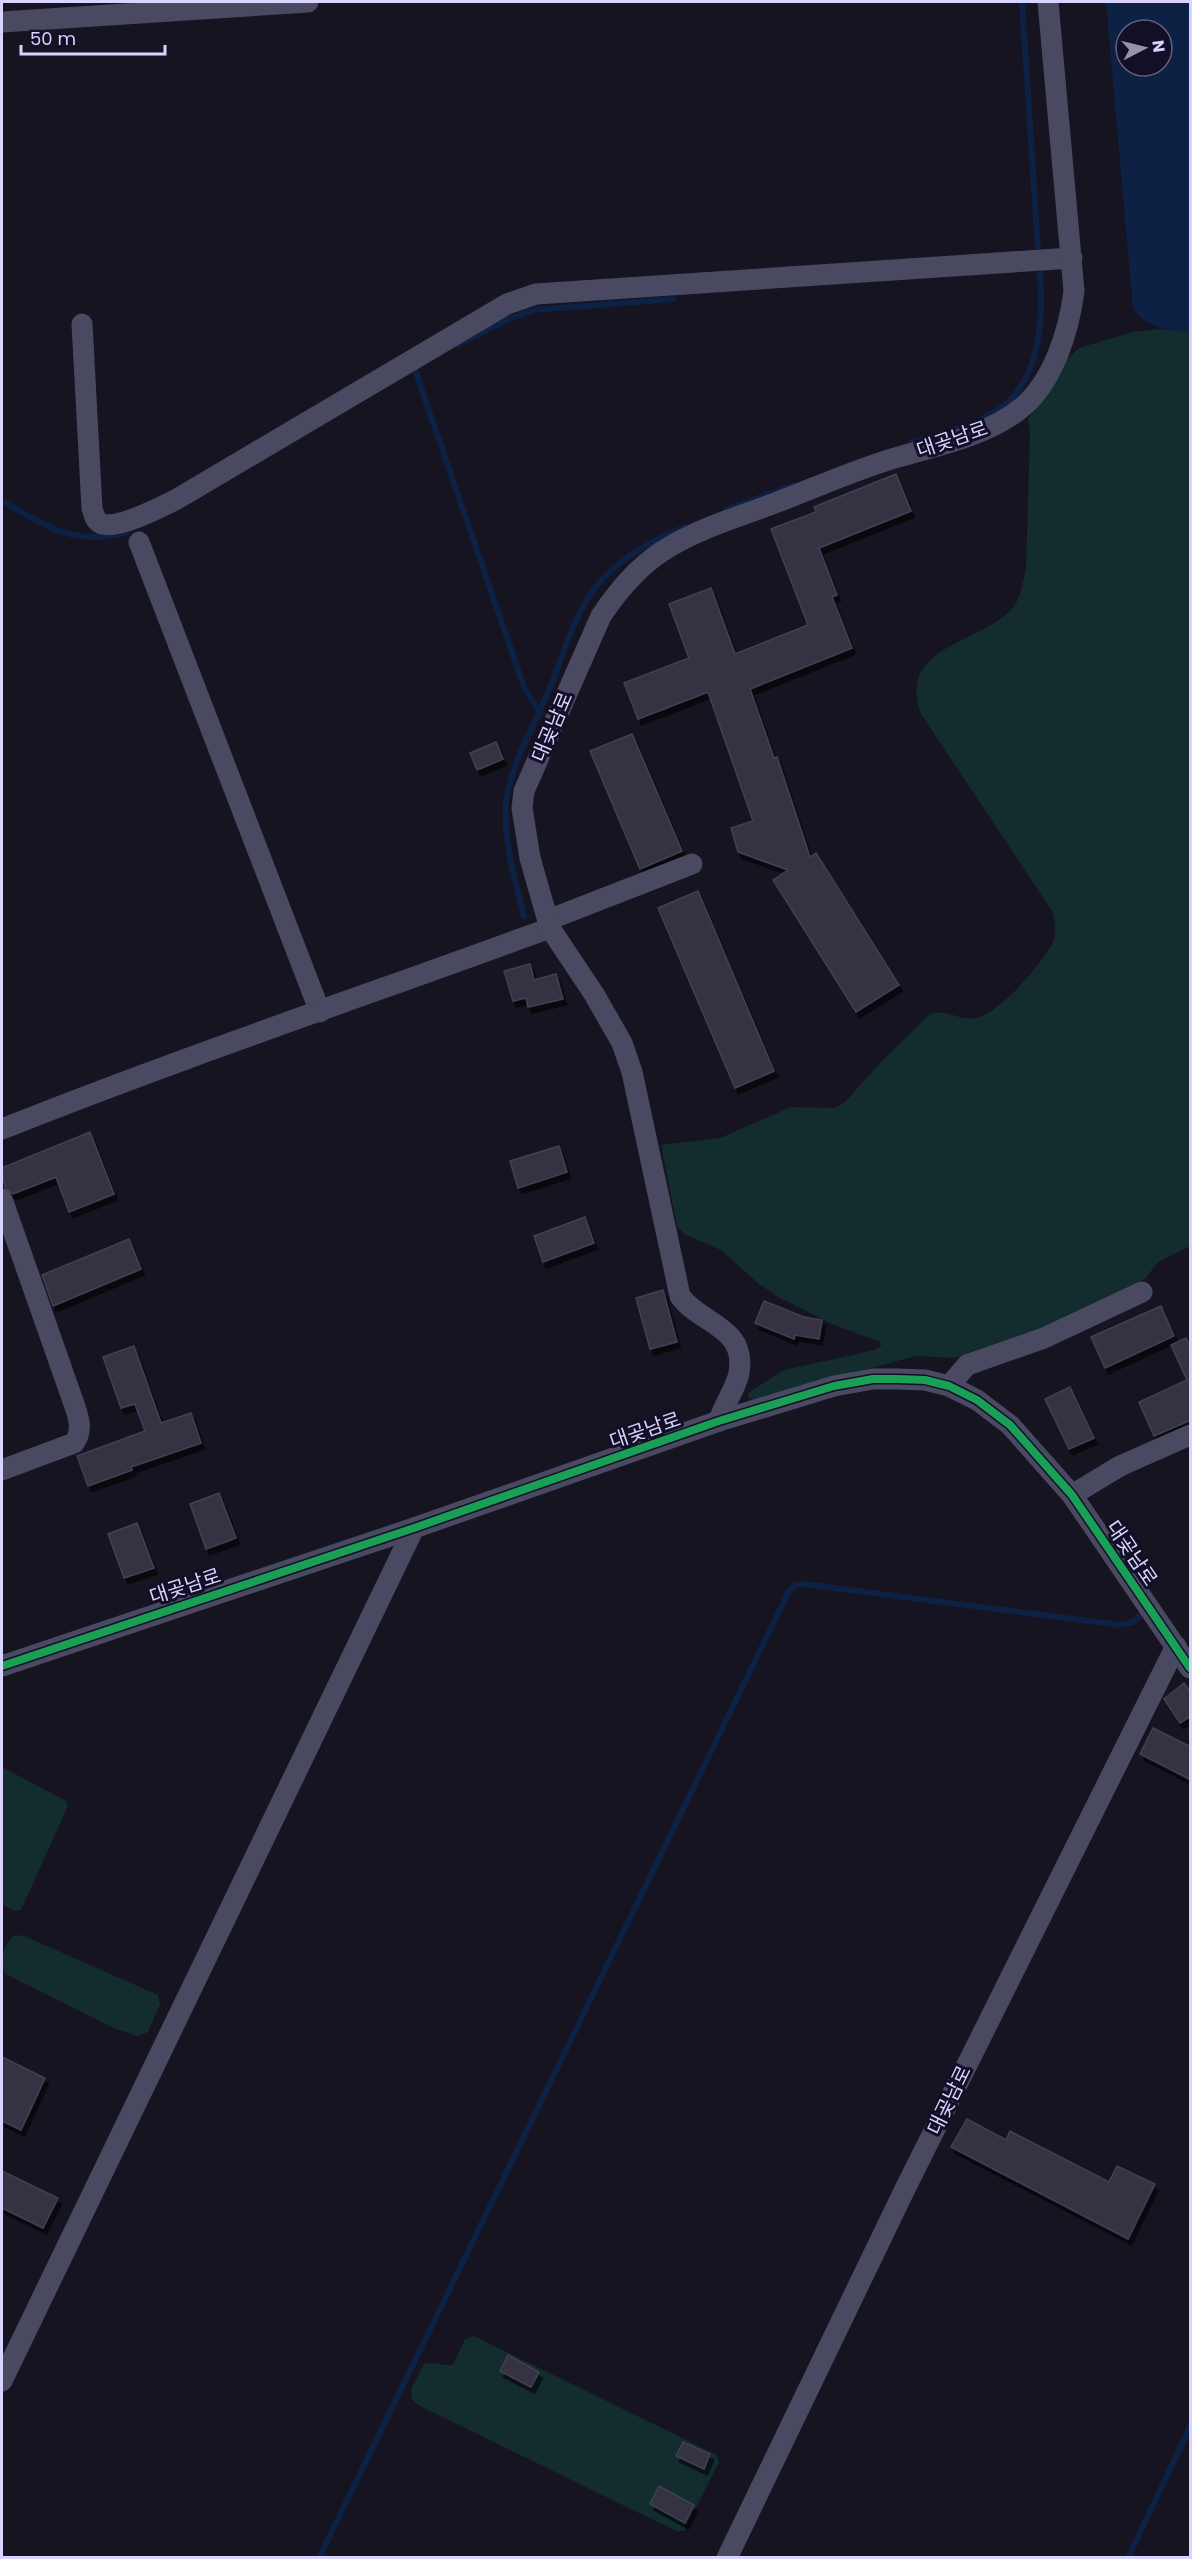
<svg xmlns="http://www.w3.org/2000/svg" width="1192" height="2559" viewBox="0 0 1192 2559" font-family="Poppins,'Noto Sans KR',sans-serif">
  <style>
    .green { fill: #132c2d }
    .water { fill: #0d2144; fill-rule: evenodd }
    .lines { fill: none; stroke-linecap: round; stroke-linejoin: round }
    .stream { stroke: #0d2144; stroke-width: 6 }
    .building { fill: #343243; stroke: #433f54; stroke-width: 1.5; filter: url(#shadow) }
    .minor { stroke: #4a4962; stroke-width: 21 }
    .cycleway-casing { stroke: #130f26; stroke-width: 11 }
    .cycleway { stroke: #1a9f57; stroke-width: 8 }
    .labels { text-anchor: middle; stroke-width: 6; stroke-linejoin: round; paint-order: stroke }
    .street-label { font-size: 20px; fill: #d9d4ff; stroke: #130f26 }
  </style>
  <defs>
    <filter id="shadow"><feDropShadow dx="3.5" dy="6" stdDeviation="0" flood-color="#0009"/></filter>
  </defs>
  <rect width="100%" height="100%" fill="#161421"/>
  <g class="green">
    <path d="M 1160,329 L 1190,332 L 1190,1246 L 1158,1262 L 1145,1279 L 1105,1303 L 981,1353 L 954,1358 L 916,1356 L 752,1400 L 748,1397 L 748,1393 L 784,1370 L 875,1350 L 881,1346 L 880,1342 L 832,1324 L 778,1297 L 759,1284 L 721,1250 L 684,1234 L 677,1226 L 661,1145 L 720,1138 L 791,1107 L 835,1108 L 845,1102 L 880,1063 L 930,1014 C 950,1009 958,1021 975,1018 C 998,1015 1043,963 1053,942 C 1057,931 1055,922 1052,911 L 921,714 C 897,647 975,645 1010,611 C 1021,600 1023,582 1026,568 L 1030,433 L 1028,419 L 1053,384 L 1066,360 L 1079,348 L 1132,332 Z"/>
    <path d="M 2,1767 L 66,1801 L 68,1806 L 21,1910 L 15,1911 L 2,1905 Z"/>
    <path d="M 15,1935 L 24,1936 L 158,1995 L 160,2004 L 148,2032 L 137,2036 L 116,2029 L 5,1974 C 0,1961 3,1943 15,1935 Z"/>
    <path d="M 474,2336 L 717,2455 L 719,2462 L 684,2531 L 676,2531 L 418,2405 L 411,2398 L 411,2389 L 424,2364 C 434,2361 442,2366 453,2365 L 465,2339 Z"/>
  </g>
  <path class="water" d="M 1106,2 L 1190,2 L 1190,332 C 1168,330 1148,329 1133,309 ZM 1126,30 L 1162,30 L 1162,66 L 1126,66 Z"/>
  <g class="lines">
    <g class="stream">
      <path d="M 1022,2 L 1038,249"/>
      <path d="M 457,345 L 509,319 L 534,310 L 673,299"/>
      <path d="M 415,370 L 524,687 L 540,713"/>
      <path d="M 911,443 C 936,434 976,426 998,410 C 1041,380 1043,321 1040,274"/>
      <path d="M 2,501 C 46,526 74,547 127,532"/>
      <path d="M 725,510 L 794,485"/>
      <path d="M 524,916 C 515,881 503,840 506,803 C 510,764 535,725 550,688 C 563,655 573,617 595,588 C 619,557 650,542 685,527"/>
      <path d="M 319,2558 L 789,1591 L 795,1585 L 803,1584 L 1120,1625 L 1133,1622 L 1140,1616"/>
      <path d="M 1128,2558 L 1190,2427"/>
    </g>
  </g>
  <g class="building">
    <path d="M 896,474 L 911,511 L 819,548 L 837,595 L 832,597 L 852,648 L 750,689 L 774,758 L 777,757 L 810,857 L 816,853 L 899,985 L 856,1012 L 773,880 L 788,870 L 738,852 L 731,828 L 753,821 L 708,692 L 638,719 L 624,683 L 689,658 L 669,604 L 711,588 L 735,654 L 808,625 L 771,529 L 816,512 L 814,507 Z"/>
    <path d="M 632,734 L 682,851 L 640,869 L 590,751 Z"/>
    <path d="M 496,742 L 503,759 L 477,770 L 470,753 Z"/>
    <path d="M 698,891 L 774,1071 L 735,1088 L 658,908 Z"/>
    <path d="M 530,964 L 534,980 L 556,974 L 563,999 L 528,1007 L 526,998 L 513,1001 L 504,971 Z"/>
    <path d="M 90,1132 L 114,1194 L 69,1212 L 56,1177 L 13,1194 L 5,1187 L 2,1168 Z"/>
    <path d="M 559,1146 L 567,1172 L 518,1188 L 510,1161 Z"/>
    <path d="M 585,1217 L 594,1243 L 543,1262 L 534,1236 Z"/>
    <path d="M 129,1239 L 141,1269 L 53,1306 L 42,1275 Z"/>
    <path d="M 663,1290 L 677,1342 L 650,1349 L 636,1298 Z"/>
    <path d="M 764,1301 L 804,1317 L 822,1320 L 819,1339 L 795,1335 L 794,1339 L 755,1323 Z"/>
    <path d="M 1161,1306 L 1174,1336 L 1105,1368 L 1091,1337 Z"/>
    <path d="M 1186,1338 L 1191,1348 L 1191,1420 L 1154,1436 L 1139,1402 L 1187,1380 L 1171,1345 Z"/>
    <path d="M 134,1346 L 161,1423 L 191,1413 L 201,1443 L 131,1467 L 132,1470 L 88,1486 L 77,1456 L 145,1431 L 135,1404 L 121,1408 L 103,1357 Z"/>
    <path d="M 1070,1387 L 1094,1438 L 1069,1449 L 1045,1399 Z"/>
    <path d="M 219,1493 L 236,1538 L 206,1549 L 190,1504 Z"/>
    <path d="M 137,1523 L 154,1568 L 124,1578 L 108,1534 Z"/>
    <path d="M 1184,1683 L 1191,1693 L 1191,1716 L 1180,1723 L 1164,1699 Z"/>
    <path d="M 1153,1728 L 1191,1747 L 1191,1780 L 1140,1754 Z"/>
    <path d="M 2,2057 L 45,2078 L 21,2130 L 2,2121 Z"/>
    <path d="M 967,2119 L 1006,2140 L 1010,2131 L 1109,2182 L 1117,2166 L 1155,2184 L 1128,2239 L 951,2147 Z"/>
    <path d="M 2,2171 L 58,2198 L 43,2228 L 2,2208 Z"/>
    <path d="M 508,2355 L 539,2372 L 531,2387 L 500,2371 Z"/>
    <path d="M 683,2442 L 710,2454 L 704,2469 L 676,2456 Z"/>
    <path d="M 659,2486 L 694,2505 L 685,2523 L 650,2504 Z"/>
  </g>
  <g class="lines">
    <g class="minor">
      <path d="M 2,22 L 308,2"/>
      <path d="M 82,324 L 92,508 C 94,515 95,521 102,524 C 119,529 161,507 177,499 L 507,304 L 536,294 L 1072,258"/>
      <path d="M 139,542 L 320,1012"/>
      <path d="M 548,920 L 692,864"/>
      <path d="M 2,1129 C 183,1057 367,995 550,928"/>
      <path d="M 2,1199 L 73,1401 C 78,1415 84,1430 74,1443 L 2,1470"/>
      <path d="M 949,1386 L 967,1365 L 1044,1338 L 1142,1292"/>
      <path d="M 719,1421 C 723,1405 736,1389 739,1373 C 747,1326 699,1324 680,1296 L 632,1072 L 622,1043 L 594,994 L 550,928 L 530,858 L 522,808 L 524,791 L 601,616 C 619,589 642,562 671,546 C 703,527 741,516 775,503 C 815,488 854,470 895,458 C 936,446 987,436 1020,409 C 1053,383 1069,331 1074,291 L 1048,2"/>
      <path d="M 1072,1495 L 1120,1466 L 1190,1435"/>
      <path d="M 2,1666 L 414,1528 L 719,1421 L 834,1386 L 873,1379 L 898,1379 L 925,1380 L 949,1386 L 977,1400 L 1010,1425 L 1072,1495 L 1190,1668"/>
      <path d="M 2,2381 L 414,1528"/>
      <path d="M 727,2558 L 904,2191 L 1176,1646"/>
    </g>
    <g class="cycleway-casing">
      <path id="cycleway" d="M 2,1666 L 414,1528 L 719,1421 L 834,1386 L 873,1379 L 898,1379 L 925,1380 L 949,1386 L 977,1400 L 1010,1425 L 1072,1495 L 1190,1668"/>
    </g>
    <use href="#cycleway" class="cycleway"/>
  </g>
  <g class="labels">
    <g class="street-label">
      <text transform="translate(952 439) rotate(-19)" y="7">대곶남로</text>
      <text transform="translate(552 727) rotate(-67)" y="7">대곶남로</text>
      <text transform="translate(645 1430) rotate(-19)" y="7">대곶남로</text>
      <text transform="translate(1132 1553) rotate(56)" y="7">대곶남로</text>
      <text transform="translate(185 1586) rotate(-18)" y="7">대곶남로</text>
      <text transform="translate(949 2100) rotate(-64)" y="7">대곶남로</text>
    </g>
  </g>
  <rect width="1192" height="2559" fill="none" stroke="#d9d4ff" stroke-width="6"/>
  <g transform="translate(1144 48) rotate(83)"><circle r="28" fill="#130f26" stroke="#625e7d" stroke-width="1.5"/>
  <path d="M0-4.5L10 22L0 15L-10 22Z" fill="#9591b1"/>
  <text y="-9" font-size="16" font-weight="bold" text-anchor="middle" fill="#d9d4ff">N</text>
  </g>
  <path d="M21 45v9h144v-9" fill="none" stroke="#d9d4ff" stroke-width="3"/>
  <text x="30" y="45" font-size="18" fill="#d9d4ff" stroke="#130f26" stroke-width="4.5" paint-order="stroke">50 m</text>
</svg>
